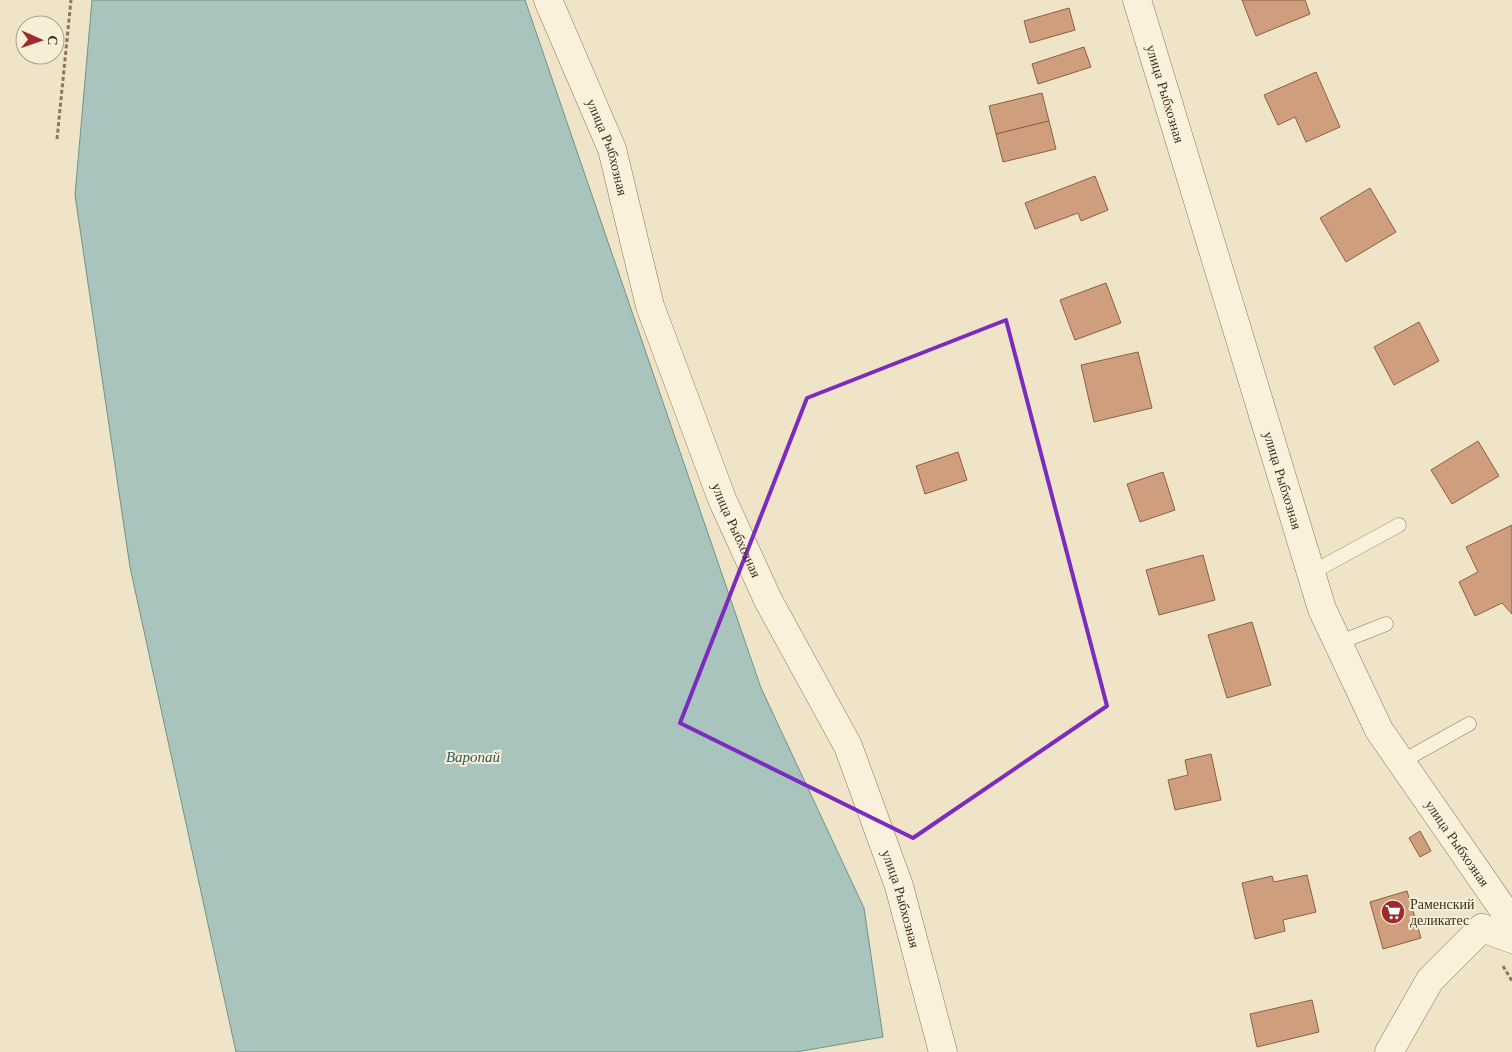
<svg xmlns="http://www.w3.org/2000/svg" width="1512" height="1052" viewBox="0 0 1512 1052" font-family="'Libre Baskerville',serif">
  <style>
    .water { fill: #a9c4bc; stroke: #6f938a }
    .building { fill: #cf9f7d; stroke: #8d5f41 }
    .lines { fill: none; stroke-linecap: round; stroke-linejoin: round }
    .lane-casing { stroke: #8d765c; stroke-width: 15 }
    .street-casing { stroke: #8d765c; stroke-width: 29 }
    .path { stroke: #8d765c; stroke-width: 3; stroke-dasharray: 4 2.5; stroke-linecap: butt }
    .lane { stroke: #faf1dc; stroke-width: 14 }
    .street { stroke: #faf1dc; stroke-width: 28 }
    .marked { fill: none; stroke: #7b2cbf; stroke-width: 4; stroke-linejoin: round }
    .labels { text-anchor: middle; stroke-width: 4; stroke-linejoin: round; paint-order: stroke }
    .street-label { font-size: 14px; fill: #3d2e20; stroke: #f7eed8 }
    .poi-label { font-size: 14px; fill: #3d2e20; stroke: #f7eed8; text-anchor: start }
    .water-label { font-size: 15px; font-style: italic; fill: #2f5d5a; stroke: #f7eed8 }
  </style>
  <rect width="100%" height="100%" fill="#f0e4c8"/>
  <path class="water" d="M 92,0 L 525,0 L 761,688 L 864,908 L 883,1037 L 796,1052 L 236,1052 L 130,567 L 75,195 Z"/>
  <g class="building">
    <path d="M 1242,0 L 1305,0 L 1310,14 L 1256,36 Z"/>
    <path d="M 1069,8 L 1075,30 L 1030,43 L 1024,21 Z"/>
    <path d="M 1084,47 L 1091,67 L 1038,84 L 1032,64 Z"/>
    <path d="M 1316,72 L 1340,127 L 1306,142 L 1295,117 L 1278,125 L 1264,95 Z"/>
    <path d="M 1042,93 L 1049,121 L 996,134 L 989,106 Z"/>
    <path d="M 1049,121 L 1056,149 L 1003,162 L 996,134 Z"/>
    <path d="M 1095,176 L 1108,210 L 1081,221 L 1078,213 L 1035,229 L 1025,203 Z"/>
    <path d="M 1370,188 L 1396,232 L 1346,262 L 1320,218 Z"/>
    <path d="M 1106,283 L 1121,323 L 1075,340 L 1060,300 Z"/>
    <path d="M 1419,322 L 1439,361 L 1394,385 L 1374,347 Z"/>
    <path d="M 1138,352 L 1152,408 L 1094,422 L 1081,365 Z"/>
    <path d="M 1478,441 L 1499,476 L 1452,504 L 1431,470 Z"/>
    <path d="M 958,452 L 967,480 L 925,494 L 916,466 Z"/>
    <path d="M 1163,472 L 1175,510 L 1140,522 L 1127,484 Z"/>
    <path d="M 1512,525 L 1512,614 L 1502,603 L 1475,616 L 1459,582 L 1478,572 L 1466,547 Z"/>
    <path d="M 1203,555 L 1215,600 L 1159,615 L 1146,570 Z"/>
    <path d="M 1252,622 L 1271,685 L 1227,698 L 1208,635 Z"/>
    <path d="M 1211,754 L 1221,800 L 1175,810 L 1168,780 L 1188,775 L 1185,760 Z"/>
    <path d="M 1420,831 L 1431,851 L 1420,857 L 1409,838 Z"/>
    <path d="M 1307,875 L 1316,912 L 1283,920 L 1285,931 L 1255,939 L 1242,883 L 1272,876 L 1274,882 Z"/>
    <path d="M 1407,891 L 1421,938 L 1383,949 L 1370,902 Z"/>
    <path d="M 1312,1000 L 1319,1032 L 1257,1047 L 1250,1014 Z"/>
  </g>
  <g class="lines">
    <g class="lane-casing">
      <g id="lane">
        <path d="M 1311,573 L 1399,525"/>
        <path d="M 1338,643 L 1386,624"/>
        <path d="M 1401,762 L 1469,724"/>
      </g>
    </g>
    <g class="street-casing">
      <g id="street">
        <path id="s1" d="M 548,0 L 612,149 L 650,306 L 722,499 L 768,600 L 848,746 L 899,886 L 943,1052"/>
        <path id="s2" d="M 1137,0 L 1322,609 L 1379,730 L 1512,922"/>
        <path d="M 1389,1052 L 1430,980 L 1482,928 L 1512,939"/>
      </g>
    </g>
    <g class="path">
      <path d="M 57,139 L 71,0"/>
      <path d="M 1503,966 L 1512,981"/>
    </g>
    <use href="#lane" class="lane"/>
    <use href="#street" class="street"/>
  </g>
  <path class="marked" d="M 1006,320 L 1107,706 L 913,838 L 680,723 L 807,398 Z"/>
  <defs>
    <g id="supermarket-disc" transform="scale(1.25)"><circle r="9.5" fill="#9e2a2b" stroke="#f7eed8"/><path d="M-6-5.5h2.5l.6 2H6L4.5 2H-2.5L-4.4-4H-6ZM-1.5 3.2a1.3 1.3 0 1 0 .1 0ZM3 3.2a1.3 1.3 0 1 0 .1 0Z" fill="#fff"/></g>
  </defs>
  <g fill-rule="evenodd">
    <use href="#supermarket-disc" x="1393" y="912"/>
  </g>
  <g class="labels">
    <g class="street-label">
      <text dy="5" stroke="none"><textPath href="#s2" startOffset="98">улица Рыбхозная</textPath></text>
      <text dy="5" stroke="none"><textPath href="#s1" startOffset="159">улица Рыбхозная</textPath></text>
      <text dy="5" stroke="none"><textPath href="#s2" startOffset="502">улица Рыбхозная</textPath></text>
      <text dy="5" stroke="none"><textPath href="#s1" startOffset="564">улица Рыбхозная</textPath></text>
      <text dy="5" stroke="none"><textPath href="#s2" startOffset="908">улица Рыбхозная</textPath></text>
      <text dy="5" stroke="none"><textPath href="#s1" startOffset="969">улица Рыбхозная</textPath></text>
    </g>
    <g class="poi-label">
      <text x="1410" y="909">Раменский<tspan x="1410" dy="16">деликатес</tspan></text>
    </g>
    <g class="water-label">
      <text x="473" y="762">Варопай</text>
    </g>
  </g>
  <g transform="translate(40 40) rotate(92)"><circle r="24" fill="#f7eed8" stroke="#ada18e"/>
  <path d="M0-4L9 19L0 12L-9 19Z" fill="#9e2a2b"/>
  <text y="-8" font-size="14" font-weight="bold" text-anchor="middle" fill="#3d2e20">С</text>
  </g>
</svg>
